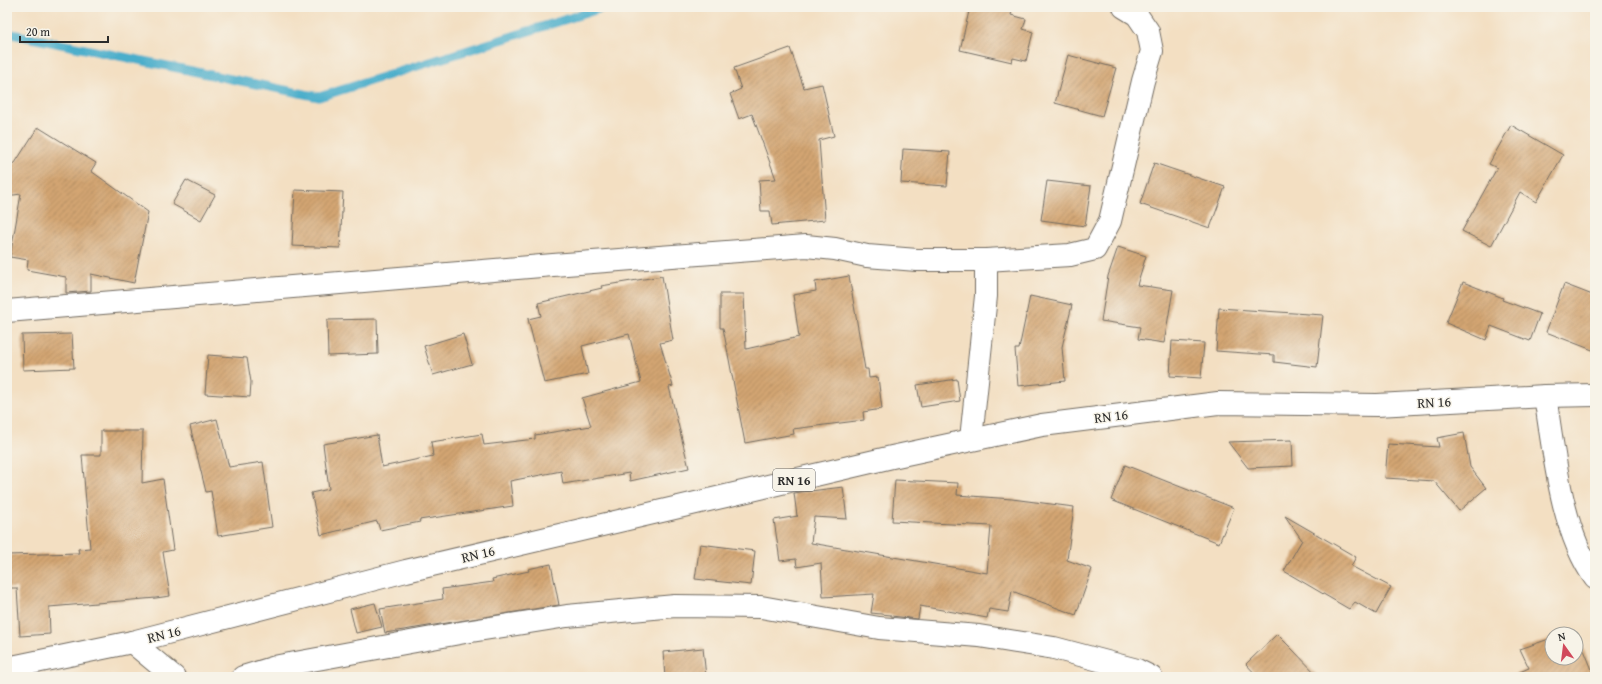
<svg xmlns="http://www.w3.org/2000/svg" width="1602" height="684" viewBox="0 0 1602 684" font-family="'Gentium Book Plus',serif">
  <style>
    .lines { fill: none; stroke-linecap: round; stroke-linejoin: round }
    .stream { stroke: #4caecb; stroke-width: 9 }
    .building { fill: url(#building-hatch) }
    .minor-casing { stroke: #716a60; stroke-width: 24 }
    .major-casing { stroke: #716a60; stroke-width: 24 }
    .minor { stroke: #fff; stroke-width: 22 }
    .major { stroke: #fff; stroke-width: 22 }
    .labels { text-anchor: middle; stroke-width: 3; stroke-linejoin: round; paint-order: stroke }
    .shield { fill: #f7f3e8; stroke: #686764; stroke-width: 1 }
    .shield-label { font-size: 13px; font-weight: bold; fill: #2b2b2b }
    .street-label { font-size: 14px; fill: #2b2b2b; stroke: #f7f3e8 }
  </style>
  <defs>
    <pattern id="building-hatch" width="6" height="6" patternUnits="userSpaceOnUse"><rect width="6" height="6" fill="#d3a572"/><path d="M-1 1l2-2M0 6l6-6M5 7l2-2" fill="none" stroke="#ab875e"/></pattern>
  </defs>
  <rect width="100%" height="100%" fill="#f7f3e8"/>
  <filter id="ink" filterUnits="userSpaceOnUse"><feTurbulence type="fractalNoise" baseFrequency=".025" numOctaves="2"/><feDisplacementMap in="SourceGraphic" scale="8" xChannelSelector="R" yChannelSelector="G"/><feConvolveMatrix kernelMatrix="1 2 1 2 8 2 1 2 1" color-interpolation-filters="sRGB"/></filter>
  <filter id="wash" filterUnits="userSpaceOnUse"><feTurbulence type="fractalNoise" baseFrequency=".012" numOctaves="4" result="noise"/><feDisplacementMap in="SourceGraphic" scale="16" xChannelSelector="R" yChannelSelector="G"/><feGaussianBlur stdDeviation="0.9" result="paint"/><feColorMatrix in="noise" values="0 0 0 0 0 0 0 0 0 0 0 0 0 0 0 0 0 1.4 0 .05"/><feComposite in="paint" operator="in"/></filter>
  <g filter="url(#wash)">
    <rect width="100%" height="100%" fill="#f3dfc2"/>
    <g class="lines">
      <path class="stream" d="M 7,33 L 319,97 L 605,7"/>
    </g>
    <g id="blocks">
      <g class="building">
        <path d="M 970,7 L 1013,7 L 1011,15 L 1026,19 L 1023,29 L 1033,32 L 1026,61 L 1013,58 L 1012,62 L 960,50 Z"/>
        <path d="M 790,48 L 804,88 L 822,84 L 834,136 L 819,140 L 825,220 L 772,225 L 770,211 L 761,211 L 759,180 L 776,179 L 752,114 L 739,119 L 730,94 L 741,89 L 734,68 Z"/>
        <path d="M 1068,55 L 1116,68 L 1102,116 L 1055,103 Z"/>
        <path d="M 1511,125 L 1563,155 L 1536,202 L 1520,192 L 1491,246 L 1462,231 L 1497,168 L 1489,164 Z"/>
        <path d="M 38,127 L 96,163 L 91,171 L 148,212 L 134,283 L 91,274 L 91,291 L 66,293 L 66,277 L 27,270 L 28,260 L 10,257 L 21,194 L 7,196 L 7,164 L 15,163 Z"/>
        <path d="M 903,149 L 950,152 L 947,186 L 901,183 Z"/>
        <path d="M 1154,163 L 1225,187 L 1210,228 L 1140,204 Z"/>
        <path d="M 186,180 L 215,195 L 201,220 L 172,204 Z"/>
        <path d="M 1047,181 L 1091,186 L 1085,226 L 1041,220 Z"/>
        <path d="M 295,190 L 343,192 L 340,248 L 292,246 Z"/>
        <path d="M 1118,247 L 1146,256 L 1137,285 L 1173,290 L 1164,343 L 1138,339 L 1140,327 L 1101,321 L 1108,276 Z"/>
        <path d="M 662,276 L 673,340 L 660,343 L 673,386 L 669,387 L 689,468 L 630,481 L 629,473 L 563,484 L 561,471 L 510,481 L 513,506 L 419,520 L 420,522 L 380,530 L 377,521 L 321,535 L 311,493 L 329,489 L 323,444 L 377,435 L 382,467 L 433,456 L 431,442 L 482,434 L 484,445 L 535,439 L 535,435 L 591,426 L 582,398 L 641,382 L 629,334 L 582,346 L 588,374 L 544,383 L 528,319 L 541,316 L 538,303 L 602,288 L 601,286 Z"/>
        <path d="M 849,276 L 865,369 L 868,369 L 869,378 L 878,377 L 882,409 L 863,412 L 864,420 L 793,429 L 794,434 L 745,443 L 723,328 L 720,328 L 720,294 L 744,294 L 746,349 L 799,337 L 793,295 L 816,291 L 815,282 Z"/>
        <path d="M 1463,282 L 1503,298 L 1502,300 L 1540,314 L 1530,341 L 1491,326 L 1486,340 L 1446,323 Z"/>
        <path d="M 1564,284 L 1595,296 L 1595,351 L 1546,332 Z"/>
        <path d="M 1030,296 L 1072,305 L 1062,347 L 1065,381 L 1018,386 L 1015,349 L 1019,349 Z"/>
        <path d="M 1219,308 L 1323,315 L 1317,367 L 1274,362 L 1274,355 L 1216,351 Z"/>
        <path d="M 377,319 L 378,354 L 328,356 L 327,320 Z"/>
        <path d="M 72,334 L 74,368 L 23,370 L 22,335 Z"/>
        <path d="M 463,334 L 472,364 L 433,375 L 424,346 Z"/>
        <path d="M 1172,341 L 1204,343 L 1201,378 L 1170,376 Z"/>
        <path d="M 208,355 L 247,358 L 251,382 L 250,397 L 205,394 Z"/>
        <path d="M 957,379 L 960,401 L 921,407 L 917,385 Z"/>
        <path d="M 217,419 L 229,467 L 263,462 L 272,527 L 218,536 L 211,491 L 206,492 L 190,426 Z"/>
        <path d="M 101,431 L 143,431 L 142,483 L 163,479 L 173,550 L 163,552 L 170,596 L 156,598 L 49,607 L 50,634 L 20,636 L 17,588 L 7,588 L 7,555 L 79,553 L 78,549 L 90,548 L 82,455 L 101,455 Z"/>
        <path d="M 1464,433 L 1470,467 L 1486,488 L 1459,511 L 1434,481 L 1385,478 L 1388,444 L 1439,447 L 1437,438 Z"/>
        <path d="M 1292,440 L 1293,466 L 1248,468 L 1228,442 Z"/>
        <path d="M 1125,465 L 1234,508 L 1219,543 L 1111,500 Z"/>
        <path d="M 895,480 L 958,483 L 957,495 L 1012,499 L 1074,507 L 1067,560 L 1092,569 L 1076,615 L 1012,591 L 1008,612 L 989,609 L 987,618 L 920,606 L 918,619 L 891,616 L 891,615 L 871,613 L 874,594 L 823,597 L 821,563 L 797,567 L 796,559 L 780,561 L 774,520 L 798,516 L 797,516 L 794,493 L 843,487 L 847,519 L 814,517 L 811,543 L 987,573 L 991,526 L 892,521 Z"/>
        <path d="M 1285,516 L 1356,557 L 1351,566 L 1391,587 L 1376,614 L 1355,602 L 1349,609 L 1284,571 L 1302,540 Z"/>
        <path d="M 700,544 L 755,551 L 751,585 L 695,579 Z"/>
        <path d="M 551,564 L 559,605 L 385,633 L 380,609 L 443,599 L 442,589 L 493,582 L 492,579 L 529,571 L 528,569 Z"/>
        <path d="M 375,603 L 382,627 L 356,633 L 350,609 Z"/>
        <path d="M 1277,634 L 1292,649 L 1319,677 L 1258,677 L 1246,664 Z"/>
        <path d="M 1552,638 L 1552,658 L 1576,658 L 1576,647 L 1582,645 L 1595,677 L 1508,677 L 1529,668 L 1520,649 Z"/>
        <path d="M 703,648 L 706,677 L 665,677 L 663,652 Z"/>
      </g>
    </g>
  </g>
  <g filter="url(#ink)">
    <use href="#blocks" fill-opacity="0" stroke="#716a60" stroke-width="1"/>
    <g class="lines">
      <g class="minor-casing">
        <g id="minor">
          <path d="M 986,260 L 1070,255 L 1095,249 L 1110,221 L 1143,81 L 1152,51 L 1148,31 L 1137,15 L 1124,7"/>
          <path d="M 7,311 L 553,265 L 806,246 L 835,249 L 867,256 L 917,260 L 986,260 L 986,296 L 971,439"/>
          <path d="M 1545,396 C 1554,452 1561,531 1595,578"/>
          <path d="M 132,642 L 174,677"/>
          <path d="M 243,677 L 279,666 L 465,632 L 567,616 L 675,606 L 761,607 L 879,628 L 979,636 L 1054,648 L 1137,670 L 1151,677"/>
        </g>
      </g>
      <g class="major-casing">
        <path id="major" d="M 7,668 L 132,642 L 406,571 L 892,457 L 1042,425 L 1218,403 L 1377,405 L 1545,396 L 1595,395"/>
      </g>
      <use href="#minor" class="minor"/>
      <use href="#major" class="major"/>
    </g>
  </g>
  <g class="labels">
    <rect class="shield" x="773" y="469" width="42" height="22" rx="3"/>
    <g class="shield-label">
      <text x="794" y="485">RN 16</text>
    </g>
    <g class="street-label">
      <text transform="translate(1434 402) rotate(-3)" y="5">RN 16</text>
      <text transform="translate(1111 416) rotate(-7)" y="5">RN 16</text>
      <text transform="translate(478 554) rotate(-13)" y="5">RN 16</text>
      <text transform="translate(164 634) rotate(-14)" y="5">RN 16</text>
    </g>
  </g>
  <rect width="1602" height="684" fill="none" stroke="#f7f3e8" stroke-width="24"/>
  <g transform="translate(1564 646) rotate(346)"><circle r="19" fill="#f7f3e8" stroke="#a5a39c"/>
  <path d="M0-3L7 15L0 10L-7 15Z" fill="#d1495b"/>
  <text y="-6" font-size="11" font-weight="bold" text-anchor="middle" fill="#2b2b2b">N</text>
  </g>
  <path d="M20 36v6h88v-6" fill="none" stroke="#2b2b2b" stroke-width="2"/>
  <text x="26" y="36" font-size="12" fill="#2b2b2b" stroke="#f7f3e8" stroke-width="3" paint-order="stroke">20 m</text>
</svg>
